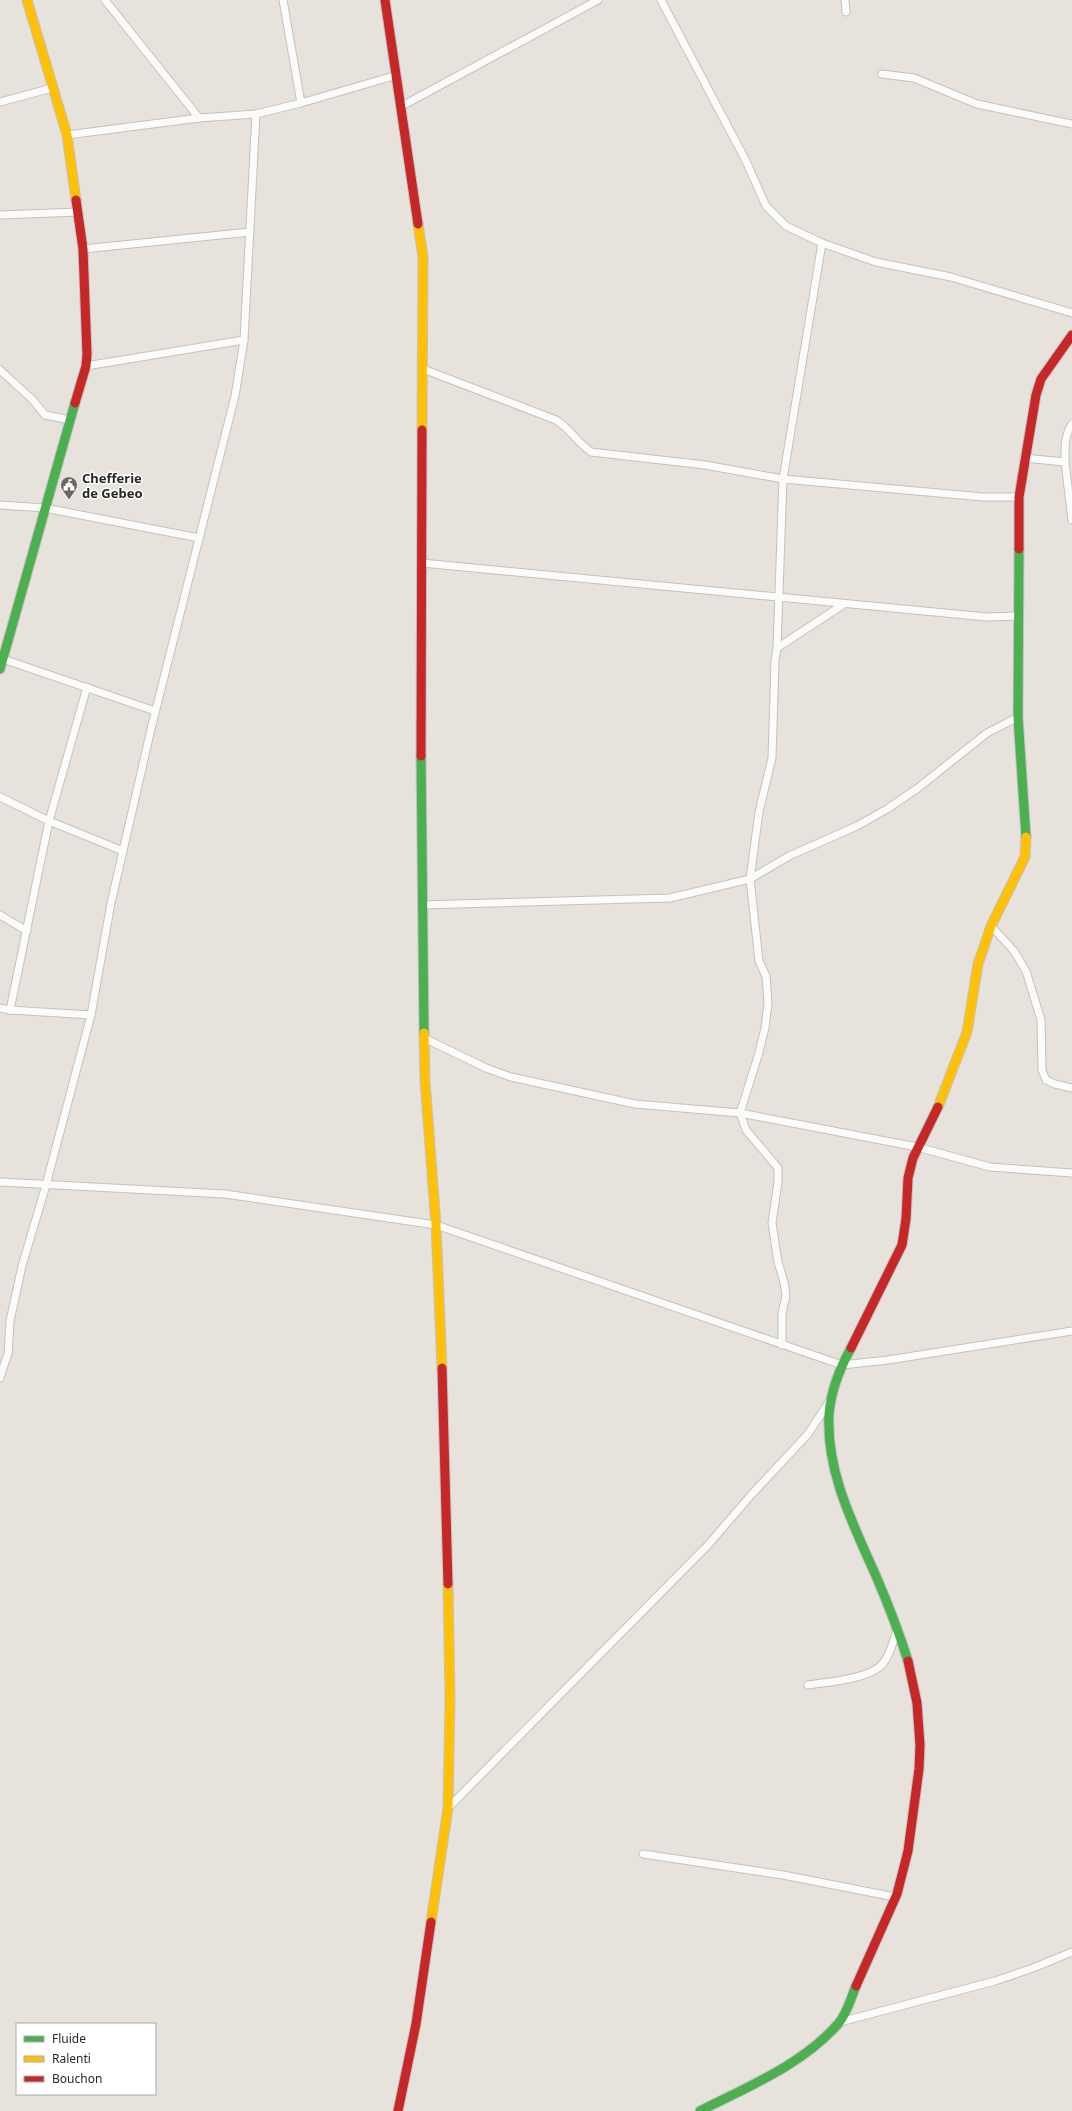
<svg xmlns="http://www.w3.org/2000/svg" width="1072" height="2111" viewBox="0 0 1072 2111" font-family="'Noto Sans',sans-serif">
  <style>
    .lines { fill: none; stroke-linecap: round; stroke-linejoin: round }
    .street-casing { stroke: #c3c2c2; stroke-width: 9 }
    .fast-casing { stroke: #c3c2c2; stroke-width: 11 }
    .slow-casing { stroke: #c3c2c2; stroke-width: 11 }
    .jam-casing { stroke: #c3c2c2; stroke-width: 11 }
    .street { stroke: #fbfbfa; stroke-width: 7 }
    .fast { stroke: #4caf50; stroke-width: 9 }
    .slow { stroke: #ffc107; stroke-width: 9 }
    .jam { stroke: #c62828; stroke-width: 9 }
    .labels { text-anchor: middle; stroke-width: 3; stroke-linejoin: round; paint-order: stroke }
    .poi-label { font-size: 13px; font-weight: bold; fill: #272727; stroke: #fff; text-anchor: start }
  </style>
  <rect width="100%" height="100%" fill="#e7e2dc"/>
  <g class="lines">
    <g class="street-casing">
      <g id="street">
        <path d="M 105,0 L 199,118 L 256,114 L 301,103 L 283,0"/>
        <path d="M 661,0 L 746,161 L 766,206 L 786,226 L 822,243 L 876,262 L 951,277 L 1072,313"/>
        <path d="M 845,0 L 846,12"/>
        <path d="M 882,74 L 914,78 L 977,104 L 1072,124"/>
        <path d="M 0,102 L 52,88"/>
        <path d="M 301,103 L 397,75"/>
        <path d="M 402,106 L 598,0"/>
        <path d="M 67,135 L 199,118"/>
        <path d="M 0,215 L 79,212"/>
        <path d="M 83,249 L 250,232"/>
        <path d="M 86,366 L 244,340"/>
        <path d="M 423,369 L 556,420 C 570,429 578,443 591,452 L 705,465 L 783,479 L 983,497 L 1019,497"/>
        <path d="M 0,370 L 33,400 L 45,415 L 70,420"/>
        <path d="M 1024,458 L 1065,462 C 1065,449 1064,436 1072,424"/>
        <path d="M 1065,462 L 1072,520"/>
        <path d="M 0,505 L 45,508 L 199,538"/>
        <path d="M 422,563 L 987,617 L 1018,616"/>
        <path d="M 777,648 L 783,479 L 822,243"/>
        <path d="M 0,658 L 155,711"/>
        <path d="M 87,687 L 49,821 L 123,851"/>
        <path d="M 0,797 L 49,821 L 10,1010 L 0,1008"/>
        <path d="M 422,905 L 670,898 L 750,879 L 789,856 L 857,826 L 887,809 L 918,788 L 987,733 L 1018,717"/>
        <path d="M 0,915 L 27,931"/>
        <path d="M 991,926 L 1014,951 L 1026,971 L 1041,1020 L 1042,1070 L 1046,1080 L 1055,1084 L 1072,1088"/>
        <path d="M 10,1010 L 91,1015"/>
        <path d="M 424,1038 L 486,1068 L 511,1077 L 635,1104 L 740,1113 L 917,1147 L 990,1167 L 1072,1173"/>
        <path d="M 0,1182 L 225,1194 L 436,1225 L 842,1365 L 888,1360 L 1072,1331"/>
        <path d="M 782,1345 L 782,1313 L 786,1296 L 784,1282 L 778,1262 L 772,1223 L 778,1182 L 778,1168 L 746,1130 L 740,1113 L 758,1056 L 765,1028 L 768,1003 L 766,976 L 759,961 L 750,879 L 759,812 L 772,758 L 775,661 L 777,648 L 844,604"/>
        <path d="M 0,1378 L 8,1353 L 10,1321 L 22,1266 L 46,1185 L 91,1015 L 111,903 L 151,729 L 235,396 L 244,340 L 256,114"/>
        <path d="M 808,1685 C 827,1682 873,1679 884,1662 C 891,1653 893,1641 897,1630"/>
        <path d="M 448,1808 L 708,1545 L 752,1494 L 808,1434 L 829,1402"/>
        <path d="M 643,1854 L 783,1875 L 895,1897"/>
        <path d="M 840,2022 L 995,1981 L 1033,1968 L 1072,1952"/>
      </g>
    </g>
    <g class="fast-casing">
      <g id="fast">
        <path d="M 1019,549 L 1018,717 L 1026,837"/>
        <path d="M 0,669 L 75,403"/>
        <path d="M 421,756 L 424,1033"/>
        <path d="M 851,1348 C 840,1368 831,1390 829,1414 C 826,1472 853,1524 876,1576 C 888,1604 899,1632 908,1661"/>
        <path d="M 700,2111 C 747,2087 802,2065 838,2024 C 847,2014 851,1998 856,1986"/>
      </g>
    </g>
    <g class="slow-casing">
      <g id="slow">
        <path d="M 27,0 L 67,135 L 76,200"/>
        <path d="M 418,224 L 423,257 L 422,430"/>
        <path d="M 424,1033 L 425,1081 L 436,1225 L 442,1368"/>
        <path d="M 938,1107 L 967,1032 L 978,964 L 991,926 L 1025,857 L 1026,837"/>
        <path d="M 431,1922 L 448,1808 L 450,1698 L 448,1584"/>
      </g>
    </g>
    <g class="jam-casing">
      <g id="jam">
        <path d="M 385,0 L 418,224"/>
        <path d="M 75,403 L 86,366 L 87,354 L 83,249 L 76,200"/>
        <path d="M 1019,549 L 1019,497 L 1036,395 L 1041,379 L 1072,335"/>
        <path d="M 421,756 L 422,430"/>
        <path d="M 851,1348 L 902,1245 L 906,1219 L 908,1178 L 913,1158 L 938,1107"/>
        <path d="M 442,1368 L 448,1584"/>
        <path d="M 856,1986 L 897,1894 L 908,1851 L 919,1769 L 920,1745 L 917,1703 L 908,1661"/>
        <path d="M 398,2111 L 416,2024 L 431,1922"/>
      </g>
    </g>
    <use href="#street" class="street"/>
    <use href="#fast" class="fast"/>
    <use href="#slow" class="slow"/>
    <use href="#jam" class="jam"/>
  </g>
  <defs>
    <g id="civic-pin" transform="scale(0.9)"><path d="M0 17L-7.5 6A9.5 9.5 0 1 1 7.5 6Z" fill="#6a6866" stroke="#fff"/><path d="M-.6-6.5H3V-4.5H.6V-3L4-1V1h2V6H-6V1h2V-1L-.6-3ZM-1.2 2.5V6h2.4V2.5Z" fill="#fff"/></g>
  </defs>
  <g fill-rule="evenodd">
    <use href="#civic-pin" x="69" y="485"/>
  </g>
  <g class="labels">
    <g class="poi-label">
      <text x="82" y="483">Chefferie<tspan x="82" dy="15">de Gebeo</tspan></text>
    </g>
  </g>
  <rect x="16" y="2023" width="140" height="72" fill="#ffffff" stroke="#a9a9a9"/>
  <rect x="24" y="2036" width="20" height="6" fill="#4caf50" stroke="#a9a9a9"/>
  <text x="52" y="2043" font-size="12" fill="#272727">Fluide</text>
  <rect x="24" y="2056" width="20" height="6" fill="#ffc107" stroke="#a9a9a9"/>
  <text x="52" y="2063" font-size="12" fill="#272727">Ralenti</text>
  <rect x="24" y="2076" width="20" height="6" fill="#c62828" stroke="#a9a9a9"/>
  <text x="52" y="2083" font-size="12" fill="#272727">Bouchon</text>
</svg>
